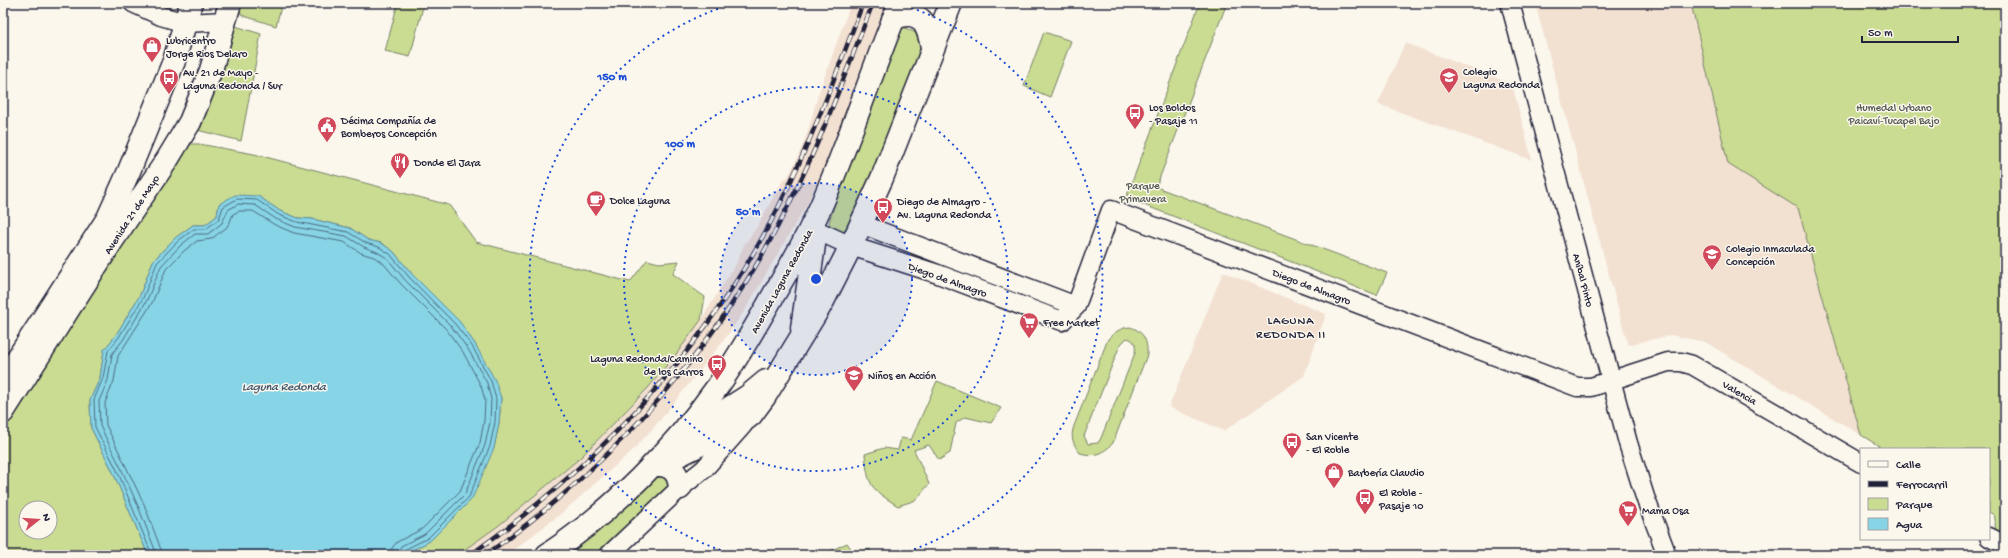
<svg xmlns="http://www.w3.org/2000/svg" width="2008" height="558" viewBox="0 0 2008 558" font-family="'Gochi Hand',sans-serif">
  <style>
    .built { fill: #f2e0d1 }
    .green { fill: #c9dc91; stroke: #767f66; fill-rule: evenodd }
    .water { fill: #87d4e6; stroke: #5f8da2 }
    .lines { fill: none; stroke-linecap: round; stroke-linejoin: round }
    .shore { stroke: #4a697f; stroke-width: 1 }
    .minor-casing { stroke: #22223b; stroke-width: 21 }
    .major-casing { stroke: #22223b; stroke-width: 25 }
    .minor { stroke: #fbf7ec; stroke-width: 18 }
    .major { stroke: #fbf7ec; stroke-width: 22 }
    .rail-casing { stroke: #22223b; stroke-width: 4.5 }
    .rail { stroke: #fbf7ec; stroke-width: 3; stroke-dasharray: 9; stroke-linecap: butt }
    .ring { fill: none; stroke: #1d4ed8; stroke-width: 2; stroke-dasharray: 2 4 }
    .labels { text-anchor: middle; stroke-width: 3; stroke-linejoin: round; paint-order: stroke }
    .poi-label { font-size: 11px; fill: #22223b; stroke: #fbf7ec; text-anchor: start }
    .park-label { font-size: 11px; fill: #545a55; stroke: #fbf7ec }
    .street-label { font-size: 11px; fill: #22223b; stroke: #fbf7ec }
    .neighbourhood-label { font-size: 12px; letter-spacing: 1px; fill: #22223b; stroke: #fbf7ec }
    .water-label { font-size: 12px; font-style: italic; fill: #40576e; stroke: #fbf7ec }
    .centre { fill: #1d4ed8; stroke: #fbf7ec; stroke-width: 2 }
    .ring-label { font-size: 12px; text-anchor: middle; font-weight: bold; fill: #1d4ed8; stroke: #fbf7ec; stroke-width: 3; stroke-linejoin: round; paint-order: stroke }
  </style>
  <rect width="100%" height="100%" fill="#fbf7ec"/>
  <filter id="ink" filterUnits="userSpaceOnUse"><feTurbulence type="fractalNoise" baseFrequency=".025" numOctaves="2"/><feDisplacementMap in="SourceGraphic" scale="8" xChannelSelector="R" yChannelSelector="G"/><feConvolveMatrix kernelMatrix="1 2 1 2 8 2 1 2 1" color-interpolation-filters="sRGB"/></filter>
  <g filter="url(#ink)">
    <g class="built">
      <path d="M 851,3 L 887,3 L 822,173 L 807,204 L 745,310 L 724,340 L 661,419 L 633,450 L 563,512 L 507,555 L 457,555 L 498,526 L 580,458 L 648,388 L 701,320 L 737,262 L 744,245 L 757,227 L 783,180 L 788,177 L 798,157 L 808,131 L 818,95 Z"/>
      <path d="M 1535,3 L 1691,3 L 1728,163 L 1798,208 L 1861,435 L 1705,342 L 1671,335 L 1628,345 Z"/>
      <path d="M 1405,43 L 1512,84 L 1532,160 L 1378,104 Z"/>
      <path d="M 1223,272 L 1326,314 L 1304,376 L 1224,431 L 1169,407 Z"/>
    </g>
    <g class="green">
      <path d="M 239,3 L 282,3 L 276,26 L 244,16 L 241,14 Z"/>
      <path d="M 398,3 L 424,3 L 410,57 L 385,51 Z"/>
      <path d="M 1200,3 L 1227,3 L 1156,187 L 1387,273 L 1377,295 L 1126,198 Z"/>
      <path d="M 1691,3 L 2005,3 L 2005,555 L 1996,555 L 1995,519 L 1994,515 L 1989,512 L 1989,449 L 1884,449 L 1861,435 L 1798,208 L 1728,164 Z"/>
      <path d="M 892,22 L 929,39 L 846,239 L 831,232 L 829,222 Z"/>
      <path d="M 232,25 L 261,34 L 241,141 L 197,130 Z"/>
      <path d="M 1044,32 L 1071,41 L 1050,97 L 1024,86 Z"/>
      <path d="M 188,144 L 199,144 L 254,154 L 449,205 L 476,242 L 630,282 L 647,260 L 659,263 L 679,261 L 673,274 L 705,297 L 701,320 L 677,353 L 648,388 L 580,458 L 498,526 L 457,555 L 403,555 L 430,541 L 494,448 L 499,423 L 501,398 L 475,344 L 460,325 L 412,274 L 393,251 L 381,243 L 368,240 L 350,228 L 312,219 L 298,218 L 280,211 L 258,196 L 219,204 L 217,216 L 205,225 L 193,225 L 175,238 L 153,261 L 140,295 L 116,335 L 104,350 L 100,378 L 90,400 L 91,428 L 113,472 L 148,555 L 3,555 L 3,432 L 78,307 ZM 26,508 L 50,508 L 50,532 L 26,532 Z"/>
      <path d="M 1130,327 C 1144,331 1148,342 1147,355 L 1113,443 C 1103,454 1094,457 1080,453 C 1073,444 1070,437 1074,426 L 1108,339 C 1115,332 1120,328 1130,327 ZM 1127,338 C 1135,340 1136,345 1135,353 L 1101,438 L 1098,443 L 1088,444 L 1084,436 L 1086,431 L 1120,345 Z"/>
      <path d="M 937,381 L 1001,408 L 991,423 L 965,417 L 956,423 L 950,453 L 939,460 L 929,445 L 914,450 L 929,484 L 916,500 L 898,506 C 871,489 868,487 865,454 L 884,448 L 898,450 L 901,438 L 911,440 Z"/>
      <path d="M 662,470 L 672,486 L 608,546 L 598,555 L 560,555 Z"/>
      <path d="M 847,543 L 854,553 L 870,549 L 871,555 L 827,555 L 826,553 Z"/>
    </g>
    <path class="water" d="M 235,195 L 258,196 L 280,211 L 298,218 L 312,219 L 350,228 L 368,240 L 381,243 L 393,251 L 412,274 L 460,322 L 475,344 L 495,380 L 501,398 L 499,423 L 494,448 L 472,499 L 430,541 L 403,555 L 148,555 L 113,472 L 91,428 L 90,400 L 100,378 L 104,350 L 116,335 L 140,295 L 153,261 L 175,238 L 193,225 L 205,225 L 217,216 L 219,204 Z"/>
    <g class="lines">
      <g class="shore">
        <path d="M 152,555 L 117,470 L 95,427 L 94,400 L 103,378 L 108,351 L 119,337 L 143,298 L 157,263 L 178,241 L 194,229 L 206,229 L 219,219 L 223,207 L 237,199 L 257,200 L 279,215 L 297,222 L 348,232 L 366,243 L 379,247 L 390,254 L 409,277 L 455,324 L 472,346 L 491,381 L 496,399 L 495,422 L 490,446 L 469,497 L 428,538 L 404,550 L 402,555"/>
        <path d="M 157,555 L 138,506 L 121,468 L 100,426 L 99,401 L 108,380 L 112,354 L 123,340 L 147,300 L 161,266 L 181,245 L 195,234 L 208,234 L 222,223 L 228,210 L 238,204 L 255,205 L 276,219 L 295,227 L 346,236 L 364,247 L 377,252 L 387,258 L 405,280 L 451,326 L 468,349 L 487,383 L 491,399 L 490,422 L 485,445 L 465,494 L 425,534 L 401,546 L 397,555"/>
        <path d="M 163,555 L 144,504 L 106,425 L 105,403 L 114,381 L 118,356 L 152,303 L 166,269 L 185,250 L 197,241 L 211,239 L 226,228 L 230,222 L 233,214 L 239,211 L 253,211 L 275,225 L 294,233 L 344,242 L 361,253 L 374,257 L 383,263 L 401,284 L 446,329 L 463,352 L 481,386 L 485,400 L 484,421 L 480,443 L 460,491 L 422,529 L 397,542 L 392,548 L 391,555"/>
      </g>
      <g class="minor-casing">
        <g id="minor">
          <path d="M 133,3 L 161,16 L 185,23 L 226,21"/>
          <path d="M 1510,3 L 1628,443 L 1645,497 L 1667,555"/>
          <path d="M 861,224 L 1076,306"/>
          <path d="M 816,230 L 851,246 L 938,274 L 1062,321 L 1076,306 L 1111,210 L 1577,387 L 1591,387 L 1668,362 L 1681,362 L 1692,365 L 1861,463"/>
          <path d="M 1989,537 L 2005,545"/>
          <path d="M 609,555 L 680,488 L 704,469 L 743,425"/>
        </g>
      </g>
      <g class="major-casing">
        <g id="major">
          <path d="M 893,19 C 920,7 928,24 932,48"/>
          <path d="M 802,328 L 816,231"/>
          <path d="M 3,381 L 108,218 L 129,171 L 174,61 L 191,3"/>
          <path d="M 3,412 L 112,241 L 167,160 L 190,122 L 211,70 L 230,3"/>
          <path d="M 696,443 L 697,434 L 704,424 L 748,396 L 766,381"/>
          <path d="M 659,465 L 734,428 L 751,415 L 765,396 L 822,303 L 851,246 L 882,178 L 951,3"/>
          <path d="M 659,465 C 673,465 679,475 680,488"/>
          <path d="M 547,555 C 611,512 674,449 718,386 C 740,355 758,322 777,289 C 793,262 808,235 821,206 C 850,140 872,70 900,3"/>
        </g>
      </g>
      <use href="#minor" class="minor"/>
      <use href="#major" class="major"/>
      <g class="rail-casing">
        <g id="rail">
          <path d="M 470,555 C 598,466 707,348 778,208 C 811,142 837,72 863,3"/>
          <path d="M 485,555 C 613,466 721,344 789,204 C 822,139 846,71 873,3"/>
        </g>
      </g>
      <use href="#rail" class="rail"/>
    </g>
  </g>
  <circle cx="816" cy="279" r="96" fill="#1d4ed8" fill-opacity=".12"/>
  <g class="ring">
    <circle cx="816" cy="279" r="96"/>
    <circle cx="816" cy="279" r="192"/>
    <path d="M732 554A288 288 0 0 1 732 4M900 4A288 288 0 0 1 900 554"/>
  </g>
  <defs>
    <g id="shop-pin" transform="scale(1)"><path d="M0 17L-7.5 6A9.5 9.5 0 1 1 7.5 6Z" fill="#d1495b" stroke="#fbf7ec"/><path d="M-5-2.5h2.3a2.7 3.5 0 0 1 5.4 0H5L5.5 6h-11ZM-1.5-2.5h3a1.5 2.3 0 0 0-3 0Z" fill="#fff"/></g>
    <g id="school-pin" transform="scale(1)"><path d="M0 17L-7.5 6A9.5 9.5 0 1 1 7.5 6Z" fill="#d1495b" stroke="#fbf7ec"/><path d="M0-5L7-2L0 1L-7-2ZM-4 1L0 2.5L4 1V4Q0 6-4 4Z" fill="#fff"/></g>
    <g id="bus-pin" transform="scale(1)"><path d="M0 17L-7.5 6A9.5 9.5 0 1 1 7.5 6Z" fill="#d1495b" stroke="#fbf7ec"/><path d="M-5-6H5V4H4V6H2V4H-2V6H-4V4H-5ZM-3.5-4V0h7V-4ZM-3.5 1.2v1.5H-2V1.2ZM2 1.2v1.5H3.5V1.2Z" fill="#fff"/></g>
    <g id="civic-pin" transform="scale(1)"><path d="M0 17L-7.5 6A9.5 9.5 0 1 1 7.5 6Z" fill="#d1495b" stroke="#fbf7ec"/><path d="M-.6-6.5H3V-4.5H.6V-3L4-1V1h2V6H-6V1h2V-1L-.6-3ZM-1.2 2.5V6h2.4V2.5Z" fill="#fff"/></g>
    <g id="restaurant-pin" transform="scale(1)"><path d="M0 17L-7.5 6A9.5 9.5 0 1 1 7.5 6Z" fill="#d1495b" stroke="#fbf7ec"/><path d="M-5-6h1v4h1v-4h1v4h1v-4h1v5L-1.5 .5V6h-2V.5L-5-1ZM5-6V6H3V1.5H1.5Q1.5-4 5-6Z" fill="#fff"/></g>
    <g id="cafe-pin" transform="scale(1)"><path d="M0 17L-7.5 6A9.5 9.5 0 1 1 7.5 6Z" fill="#d1495b" stroke="#fbf7ec"/><path d="M-5.5-4.5H6V0H3Q3 3.5 0 3.5H-2.5Q-5.5 3.5-5.5 0ZM3-3.2v2h1.7v-2ZM-6 4.5H4V6H-6Z" fill="#fff"/></g>
    <g id="supermarket-pin" transform="scale(1)"><path d="M0 17L-7.5 6A9.5 9.5 0 1 1 7.5 6Z" fill="#d1495b" stroke="#fbf7ec"/><path d="M-6-5.5h2.5l.6 2H6L4.5 2H-2.5L-4.4-4H-6ZM-1.5 3.2a1.3 1.3 0 1 0 .1 0ZM3 3.2a1.3 1.3 0 1 0 .1 0Z" fill="#fff"/></g>
  </defs>
  <g fill-rule="evenodd">
    <use href="#shop-pin" x="152" y="46"/>
    <use href="#school-pin" x="1449" y="77"/>
    <use href="#bus-pin" x="169" y="78"/>
    <use href="#bus-pin" x="1135" y="113"/>
    <use href="#civic-pin" x="327" y="126"/>
    <use href="#restaurant-pin" x="400" y="162"/>
    <use href="#cafe-pin" x="596" y="200"/>
    <use href="#bus-pin" x="883" y="207"/>
    <use href="#school-pin" x="1712" y="254"/>
    <use href="#supermarket-pin" x="1029" y="322"/>
    <use href="#bus-pin" x="717" y="364"/>
    <use href="#school-pin" x="854" y="375"/>
    <use href="#bus-pin" x="1292" y="442"/>
    <use href="#shop-pin" x="1334" y="472"/>
    <use href="#bus-pin" x="1365" y="498"/>
    <use href="#supermarket-pin" x="1628" y="510"/>
  </g>
  <g class="labels">
    <g class="poi-label">
      <text x="166" y="44">Lubricentro<tspan x="166" dy="13">Jorge Rios Delaro</tspan></text>
      <text x="1463" y="75">Colegio<tspan x="1463" dy="13">Laguna Redonda</tspan></text>
      <text x="183" y="76">Av. 21 de Mayo -<tspan x="183" dy="13">Laguna Redonda / Sur</tspan></text>
      <text x="1149" y="111">Los Boldos<tspan x="1149" dy="13">- Pasaje 11</tspan></text>
      <text x="341" y="124">Décima Compañía de<tspan x="341" dy="13">Bomberos Concepción</tspan></text>
      <text x="414" y="166">Donde El Jara</text>
      <text x="610" y="204">Dolce Laguna</text>
      <text x="897" y="205">Diego de Almagro -<tspan x="897" dy="13">Av. Laguna Redonda</tspan></text>
      <text x="1726" y="252">Colegio Inmaculada<tspan x="1726" dy="13">Concepción</tspan></text>
      <text x="1043" y="326">Free Market</text>
      <text x="703" y="362" text-anchor="end">Laguna Redonda/Camino<tspan x="703" dy="13">de los Carros</tspan></text>
      <text x="868" y="379">Niños en Acción</text>
      <text x="1306" y="440">San Vicente<tspan x="1306" dy="13">- El Roble</tspan></text>
      <text x="1348" y="476">Barbería Claudio</text>
      <text x="1379" y="496">El Roble -<tspan x="1379" dy="13">Pasaje 10</tspan></text>
      <text x="1642" y="514">Mama Osa</text>
    </g>
    <g class="park-label">
      <text x="1894" y="111">Humedal Urbano<tspan x="1894" dy="13">Paicaví-Tucapel Bajo</tspan></text>
      <text x="1143" y="189">Parque<tspan x="1143" dy="13">Primavera</tspan></text>
    </g>
    <g class="street-label">
      <text transform="translate(131 214) rotate(-57)" y="4">Avenida 21 de Mayo</text>
      <text transform="translate(948 279) rotate(20)" y="4">Diego de Almagro</text>
      <text transform="translate(1584 280) rotate(75)" y="4">Aníbal Pinto</text>
      <text transform="translate(781 281) rotate(-61)" y="4">Avenida Laguna Redonda</text>
      <text transform="translate(1312 286) rotate(21)" y="4">Diego de Almagro</text>
      <text transform="translate(1740 392) rotate(30)" y="4">Valencia</text>
    </g>
    <g class="neighbourhood-label">
      <text x="1291" y="324">LAGUNA<tspan x="1291" dy="14">REDONDA II</tspan></text>
    </g>
    <g class="water-label">
      <text x="284" y="390">Laguna Redonda</text>
    </g>
  </g>
  <circle cx="816" cy="279" r="6" class="centre"/>
  <g class="ring-label">
    <text x="612" y="80">150 m</text>
    <text x="680" y="147">100 m</text>
    <text x="748" y="215">50 m</text>
  </g>
  <rect width="2008" height="558" fill="none" stroke="#fbf7ec" stroke-width="16"/>
  <rect x="8" y="8" width="1992" height="542" fill="none" stroke="#22223b" stroke-width="1.5" filter="url(#ink)"/>
  <rect x="1860" y="448" width="130" height="92" fill="#fbf7ec" stroke="#a4a2a5"/>
  <rect x="1868" y="461" width="20" height="6" fill="#fbf7ec" stroke="#a4a2a5"/>
  <text x="1896" y="468" font-size="12" fill="#22223b">Calle</text>
  <rect x="1868" y="481" width="20" height="6" fill="#22223b" stroke="#a4a2a5"/>
  <text x="1896" y="488" font-size="12" fill="#22223b">Ferrocarril</text>
  <rect x="1868" y="498" width="20" height="12" fill="#c9dc91" stroke="#a4a2a5"/>
  <text x="1896" y="508" font-size="12" fill="#22223b">Parque</text>
  <rect x="1868" y="518" width="20" height="12" fill="#87d4e6" stroke="#a4a2a5"/>
  <text x="1896" y="528" font-size="12" fill="#22223b">Agua</text>
  <g transform="translate(38 520) rotate(73)"><circle r="19" fill="#fbf7ec" stroke="#a4a2a5"/>
  <path d="M0-3L7 15L0 10L-7 15Z" fill="#d1495b"/>
  <text y="-6" font-size="11" font-weight="bold" text-anchor="middle" fill="#22223b">N</text>
  </g>
  <path d="M1862 36v6h96v-6" fill="none" stroke="#22223b" stroke-width="2"/>
  <text x="1868" y="36" font-size="12" fill="#22223b" stroke="#fbf7ec" stroke-width="3" paint-order="stroke">50 m</text>
</svg>
